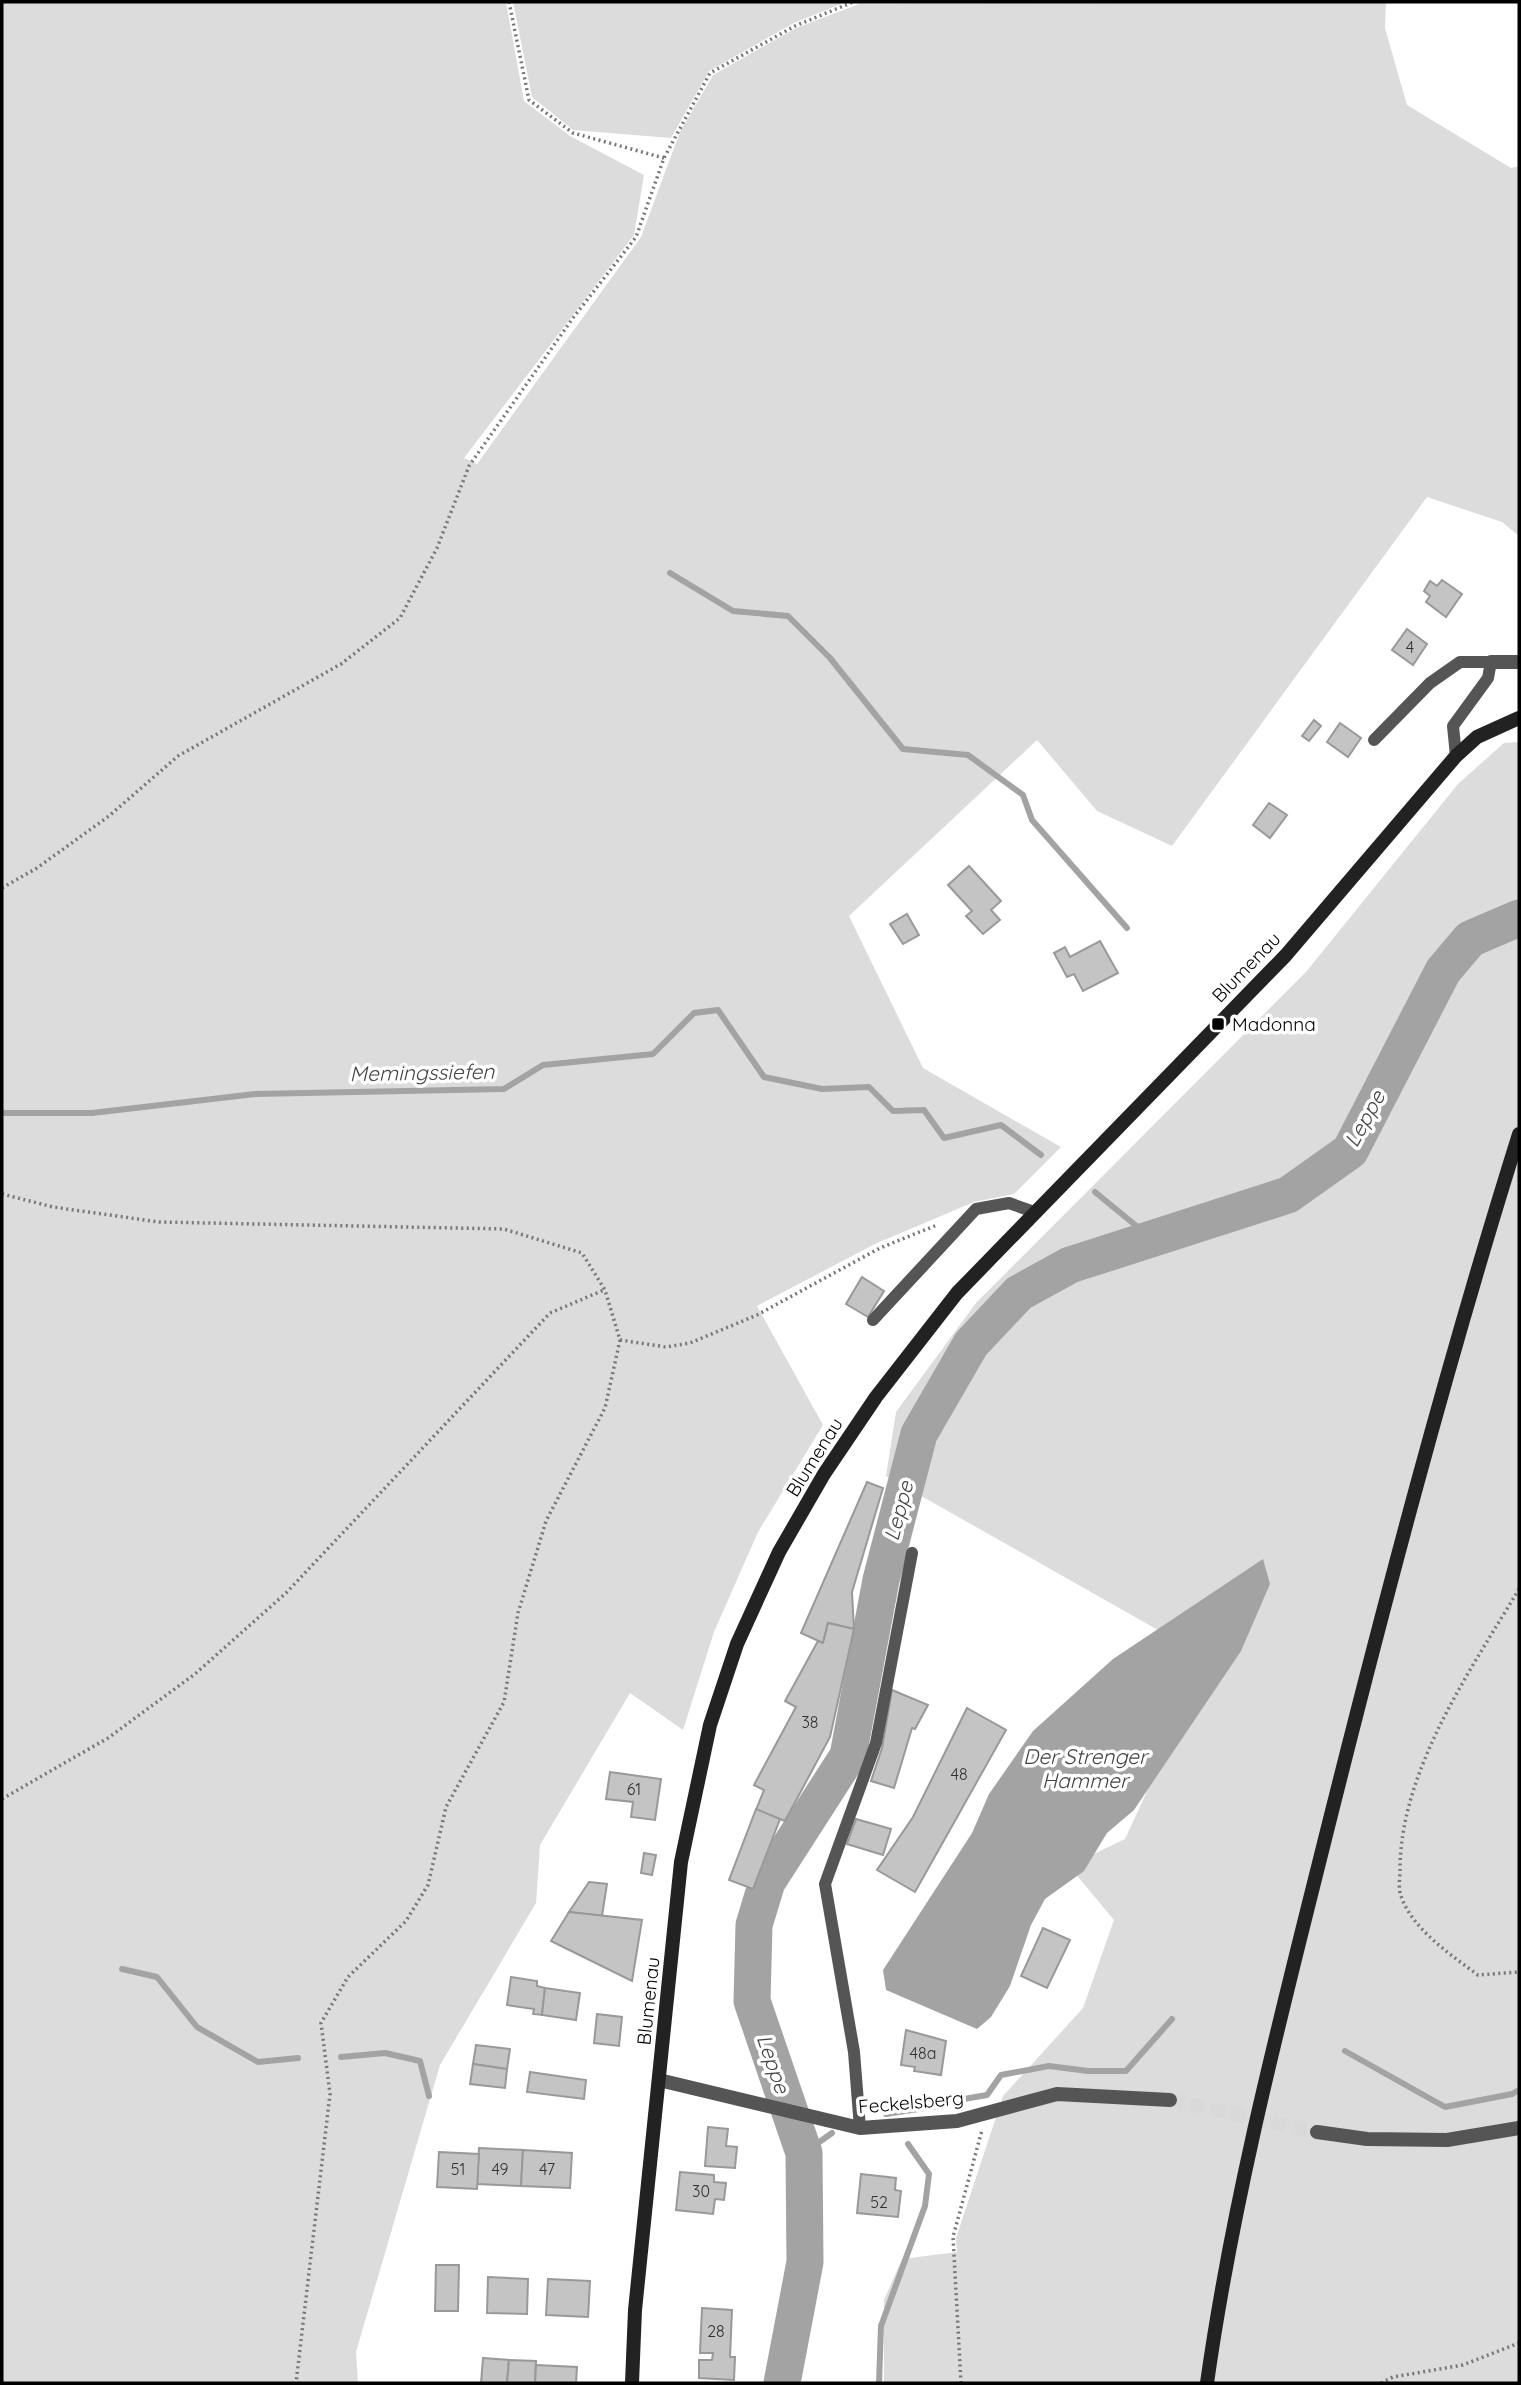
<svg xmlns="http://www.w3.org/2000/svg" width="1521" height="2385" viewBox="0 0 1521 2385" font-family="Quicksand,sans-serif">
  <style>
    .green { fill: #dcdcdc }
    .water { fill: #a3a3a3 }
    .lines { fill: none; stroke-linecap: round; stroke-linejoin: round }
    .stream { stroke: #a3a3a3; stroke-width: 6 }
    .river { stroke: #a3a3a3; stroke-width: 37 }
    .building { fill: #c4c4c4; stroke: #999; stroke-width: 2 }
    .minor-tunnel { stroke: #d9d9d9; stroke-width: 14; stroke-dasharray: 14 7; stroke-linecap: butt }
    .path { stroke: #777; stroke-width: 3.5; stroke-dasharray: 2 3.5; stroke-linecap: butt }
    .service { stroke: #555; stroke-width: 12 }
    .minor { stroke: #555; stroke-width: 14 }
    .secondary { stroke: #222; stroke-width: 14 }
    .poi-dot { fill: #000; stroke: #fff; stroke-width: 2.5 }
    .labels { text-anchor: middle; stroke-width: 7; stroke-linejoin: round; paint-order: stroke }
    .number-label { font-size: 16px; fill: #313131 }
    .street-label { font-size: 19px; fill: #000; stroke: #fff }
    .poi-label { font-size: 19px; fill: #000; stroke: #fff; text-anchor: start }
    .water-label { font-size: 21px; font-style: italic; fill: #444; stroke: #fff }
  </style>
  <rect width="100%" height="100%" fill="#fff"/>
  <g class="green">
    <path d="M 2,2 L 506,2 L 524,101 L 570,136 L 644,175 L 634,235 L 464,458 L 477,464 L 641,237 L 680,132 L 713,75 L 796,28 L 859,4 L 1386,2 L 1385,28 L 1407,105 L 1511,168 L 1519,166 L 1519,536 L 1502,522 L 1427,497 L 1172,846 L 1097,811 L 1037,740 L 849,916 L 923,1068 L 1061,1147 L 1014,1194 L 974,1202 L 875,1244 L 757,1306 L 823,1425 L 758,1532 L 714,1632 L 683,1730 L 630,1693 L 540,1845 L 536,1903 L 440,2065 L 356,2352 L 358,2383 L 2,2383 Z"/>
    <path d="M 513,2 L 846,2 L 794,23 L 709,71 L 671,138 L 573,130 L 532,97 Z"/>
    <path d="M 1519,742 L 1519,2383 L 884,2383 L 884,2300 L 902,2259 L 957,2252 L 956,2238 L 1003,2096 L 1083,2008 L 1114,1920 L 1069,1866 L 1125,1839 L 1189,1701 L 1165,1634 L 886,1476 L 896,1412 L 976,1303 L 1306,972 L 1458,784 L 1504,743 Z"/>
  </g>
  <path class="water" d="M 1263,1559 L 1270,1584 L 1241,1651 L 1134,1810 L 1107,1833 L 1084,1871 L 1045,1899 L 1031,1925 L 1010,1986 L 991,2017 L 977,2029 L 886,1990 L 883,1970 L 972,1833 L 989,1794 L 1033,1731 L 1113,1659 Z"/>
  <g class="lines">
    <g class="stream">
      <path d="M 670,573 L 733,611 L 788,616 L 830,658 L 903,749 L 968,755 L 1023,795 L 1032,820 L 1127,928"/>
      <path d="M 2,1113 L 92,1113 L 255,1094 L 504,1089 L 543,1065 L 653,1054 L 694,1013 L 718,1010 L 764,1077 L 822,1089 L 869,1087 L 893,1111 L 924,1110 L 944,1138 L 1001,1125 L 1041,1155"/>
      <path d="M 1095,1192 L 1151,1238"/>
      <path d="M 122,1969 L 157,1977 L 197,2027 L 258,2062 L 298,2058"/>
      <path d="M 1345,2051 L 1445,2107 L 1512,2094 L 1519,2090"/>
      <path d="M 341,2057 L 385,2053 L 420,2061 L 429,2096"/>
      <path d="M 964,2099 L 987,2095 L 1001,2075 L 1049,2066 L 1088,2071 L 1126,2071 L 1172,2019"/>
      <path d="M 886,2114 L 944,2105"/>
      <path d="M 804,2153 L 832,2133"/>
      <path d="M 879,2383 L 881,2326 L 925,2206 L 929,2174 L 908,2144"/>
    </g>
    <path class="river" d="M 782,2383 L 805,2262 L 804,2153 L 752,2001 L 754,1925 L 767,1882 L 848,1756 L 881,1580 L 919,1434 L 971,1344 L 1019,1293 L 1070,1265 L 1288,1195 L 1350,1151 L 1443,971 L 1470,939 L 1519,918"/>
  </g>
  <g class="building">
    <path d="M 1442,580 L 1462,594 L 1446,617 L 1426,602 L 1430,596 L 1424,591 L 1430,581 L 1437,586 Z"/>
    <path d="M 1407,629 L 1427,644 L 1413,665 L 1392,650 Z"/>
    <path d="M 1314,720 L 1321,726 L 1309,741 L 1302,736 Z"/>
    <path d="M 1340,723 L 1361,738 L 1348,757 L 1327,742 Z"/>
    <path d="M 1269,803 L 1287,815 L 1270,838 L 1253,825 Z"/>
    <path d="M 969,866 L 1001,901 L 991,910 L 1000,920 L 983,934 L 966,916 L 972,911 L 948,885 Z"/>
    <path d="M 907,914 L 919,935 L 903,944 L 890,924 Z"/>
    <path d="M 1100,941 L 1118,973 L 1083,991 L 1074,974 L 1067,977 L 1054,953 L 1065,947 L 1070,957 Z"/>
    <path d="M 862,1277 L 884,1291 L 868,1317 L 846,1304 Z"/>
    <path d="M 867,1482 L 883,1488 L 852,1592 L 854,1629 L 828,1623 L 823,1643 L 801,1633 Z"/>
    <path d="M 828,1623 L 854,1629 L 830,1737 L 785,1821 L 756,1810 L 764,1790 L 754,1785 L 796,1707 L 785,1701 L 818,1641 L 823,1643 Z"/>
    <path d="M 892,1690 L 928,1705 L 915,1729 L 912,1728 L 894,1788 L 871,1781 L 882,1748 Z"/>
    <path d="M 967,1708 L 1006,1730 L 915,1892 L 877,1870 L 913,1817 Z"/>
    <path d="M 610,1772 L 661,1779 L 655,1820 L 631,1817 L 633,1802 L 606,1799 Z"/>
    <path d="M 756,1809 L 780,1819 L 753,1889 L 729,1880 Z"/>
    <path d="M 856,1819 L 891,1829 L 883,1855 L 847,1844 Z"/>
    <path d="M 644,1853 L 656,1855 L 652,1875 L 641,1873 Z"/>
    <path d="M 589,1882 L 607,1884 L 602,1916 L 569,1912 Z"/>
    <path d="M 569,1912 L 642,1920 L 632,1981 L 551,1941 Z"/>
    <path d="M 1043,1928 L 1070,1940 L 1047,1988 L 1021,1976 Z"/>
    <path d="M 511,1977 L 537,1981 L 537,1986 L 545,1988 L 542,2015 L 533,2014 L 534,2009 L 507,2005 Z"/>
    <path d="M 545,1988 L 580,1993 L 576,2020 L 542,2015 Z"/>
    <path d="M 597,2014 L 622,2017 L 619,2046 L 594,2043 Z"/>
    <path d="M 906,2030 L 946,2041 L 941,2075 L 914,2071 L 915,2067 L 901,2065 Z"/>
    <path d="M 476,2045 L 510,2049 L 507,2069 L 473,2064 Z"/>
    <path d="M 473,2064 L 507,2069 L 505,2088 L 470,2084 Z"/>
    <path d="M 530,2072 L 586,2080 L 584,2099 L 527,2092 Z"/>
    <path d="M 708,2127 L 728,2129 L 726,2146 L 737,2147 L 735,2168 L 705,2166 Z"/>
    <path d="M 479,2148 L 523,2150 L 521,2186 L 477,2184 Z"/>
    <path d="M 523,2150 L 572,2153 L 570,2188 L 521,2186 Z"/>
    <path d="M 439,2152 L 479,2154 L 477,2189 L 437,2187 Z"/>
    <path d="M 680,2172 L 714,2175 L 714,2182 L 726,2183 L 724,2200 L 715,2199 L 713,2214 L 676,2210 Z"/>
    <path d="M 861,2174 L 896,2178 L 895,2190 L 901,2191 L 898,2217 L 857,2213 Z"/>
    <path d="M 436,2265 L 459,2265 L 458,2311 L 435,2311 Z"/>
    <path d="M 488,2277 L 528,2279 L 527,2314 L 487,2313 Z"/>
    <path d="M 548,2279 L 590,2281 L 588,2317 L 546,2315 Z"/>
    <path d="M 702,2308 L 732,2310 L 730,2357 L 735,2357 L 734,2380 L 699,2378 L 699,2360 L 712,2360 L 713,2353 L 700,2353 Z"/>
    <path d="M 483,2358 L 509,2360 L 507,2383 L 481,2383 Z"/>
    <path d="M 509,2360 L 536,2361 L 535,2383 L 507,2383 Z"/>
    <path d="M 536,2365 L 577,2367 L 576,2383 L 535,2383 Z"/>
  </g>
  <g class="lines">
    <path class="minor-tunnel" d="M 1170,2100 L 1317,2132"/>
    <g class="path">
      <path d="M 509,2 L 529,100 L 573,133 L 664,158"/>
      <path d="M 2,888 L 37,868 L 109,816 L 178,756 L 341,664 L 400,618 L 437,548 L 469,466 L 573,318 L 636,237 L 664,158 L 710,73 L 795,26 L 853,2"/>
      <path d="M 2,1194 L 53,1207 L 159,1222 L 504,1229 L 582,1253 L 605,1290 L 620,1340 L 605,1408 L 546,1521 L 518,1613 L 504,1702 L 446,1807 L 428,1885 L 406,1921 L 348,1977 L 321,2023 L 330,2094 L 296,2383"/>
      <path d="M 620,1340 L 666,1347 L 690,1343 L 757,1315 L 880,1248 L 937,1225"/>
      <path d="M 1519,1589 C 1470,1671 1400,1771 1400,1870 C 1400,1877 1398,1889 1401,1896 C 1412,1929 1451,1955 1478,1975 L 1519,1972"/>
      <path d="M 2,1799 L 108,1738 L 195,1674 L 286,1593 L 550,1313 L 604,1290"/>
      <path d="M 961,2383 L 953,2237 L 982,2130"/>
      <path d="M 1381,2383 L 1393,2377 L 1463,2365 L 1519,2343"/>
    </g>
    <g class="service">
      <path d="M 1374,740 L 1430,683 L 1460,662 L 1491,662 L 1488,678 L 1453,726 L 1456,756"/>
      <path d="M 873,1320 L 976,1209 L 1009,1203 L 1034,1212"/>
      <path d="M 860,2128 L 854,2052 L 825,1884 L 876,1743 L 912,1553"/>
    </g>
    <g class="minor">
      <path d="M 1491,662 L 1519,662"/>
      <path d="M 659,2080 L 860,2128 L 957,2121 L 1057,2094 L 1170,2100"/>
      <path d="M 1317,2132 L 1367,2139 L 1447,2140 L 1519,2128"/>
    </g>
    <g class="secondary">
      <path d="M 632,2383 L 635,2310 L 681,1862 L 710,1725 L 737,1644 L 779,1552 L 824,1474 L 876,1397 L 957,1293 L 1286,955 L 1456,756 L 1477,737 L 1519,718"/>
      <path d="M 1207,2383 C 1233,2199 1280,2019 1325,1839 C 1384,1603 1446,1367 1519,1134"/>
    </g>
  </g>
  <rect class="poi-dot" x="1211" y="1017" width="14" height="14" rx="3.5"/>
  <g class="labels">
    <g class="number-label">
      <text x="1410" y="653">4</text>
      <text x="810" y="1728">38</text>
      <text x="959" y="1780">48</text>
      <text x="634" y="1795">61</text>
      <text x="923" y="2059">48a</text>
      <text x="458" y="2175">51</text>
      <text x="500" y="2175">49</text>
      <text x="547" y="2175">47</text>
      <text x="701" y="2197">30</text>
      <text x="879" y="2208">52</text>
      <text x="716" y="2337">28</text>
    </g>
    <g class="street-label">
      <text transform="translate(1246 967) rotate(-46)" y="7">Blumenau</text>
      <text transform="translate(814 1457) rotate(-58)" y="7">Blumenau</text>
      <text transform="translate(648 2001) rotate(-84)" y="7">Blumenau</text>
      <text transform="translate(911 2102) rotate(-5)" y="7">Feckelsberg</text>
    </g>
    <g class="poi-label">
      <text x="1232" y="1031">Madonna</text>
    </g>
    <g class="water-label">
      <text transform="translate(422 1073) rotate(-1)" y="7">Memingssiefen</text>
      <text transform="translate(1365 1119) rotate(-61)" y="7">Leppe</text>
      <text transform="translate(899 1511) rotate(-75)" y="7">Leppe</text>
      <text x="1085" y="1764">Der Strenger<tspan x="1085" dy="24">Hammer</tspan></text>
      <text transform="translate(773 2064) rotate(71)" y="7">Leppe</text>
    </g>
  </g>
  <rect width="1521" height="2385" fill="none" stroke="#000000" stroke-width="7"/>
</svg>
